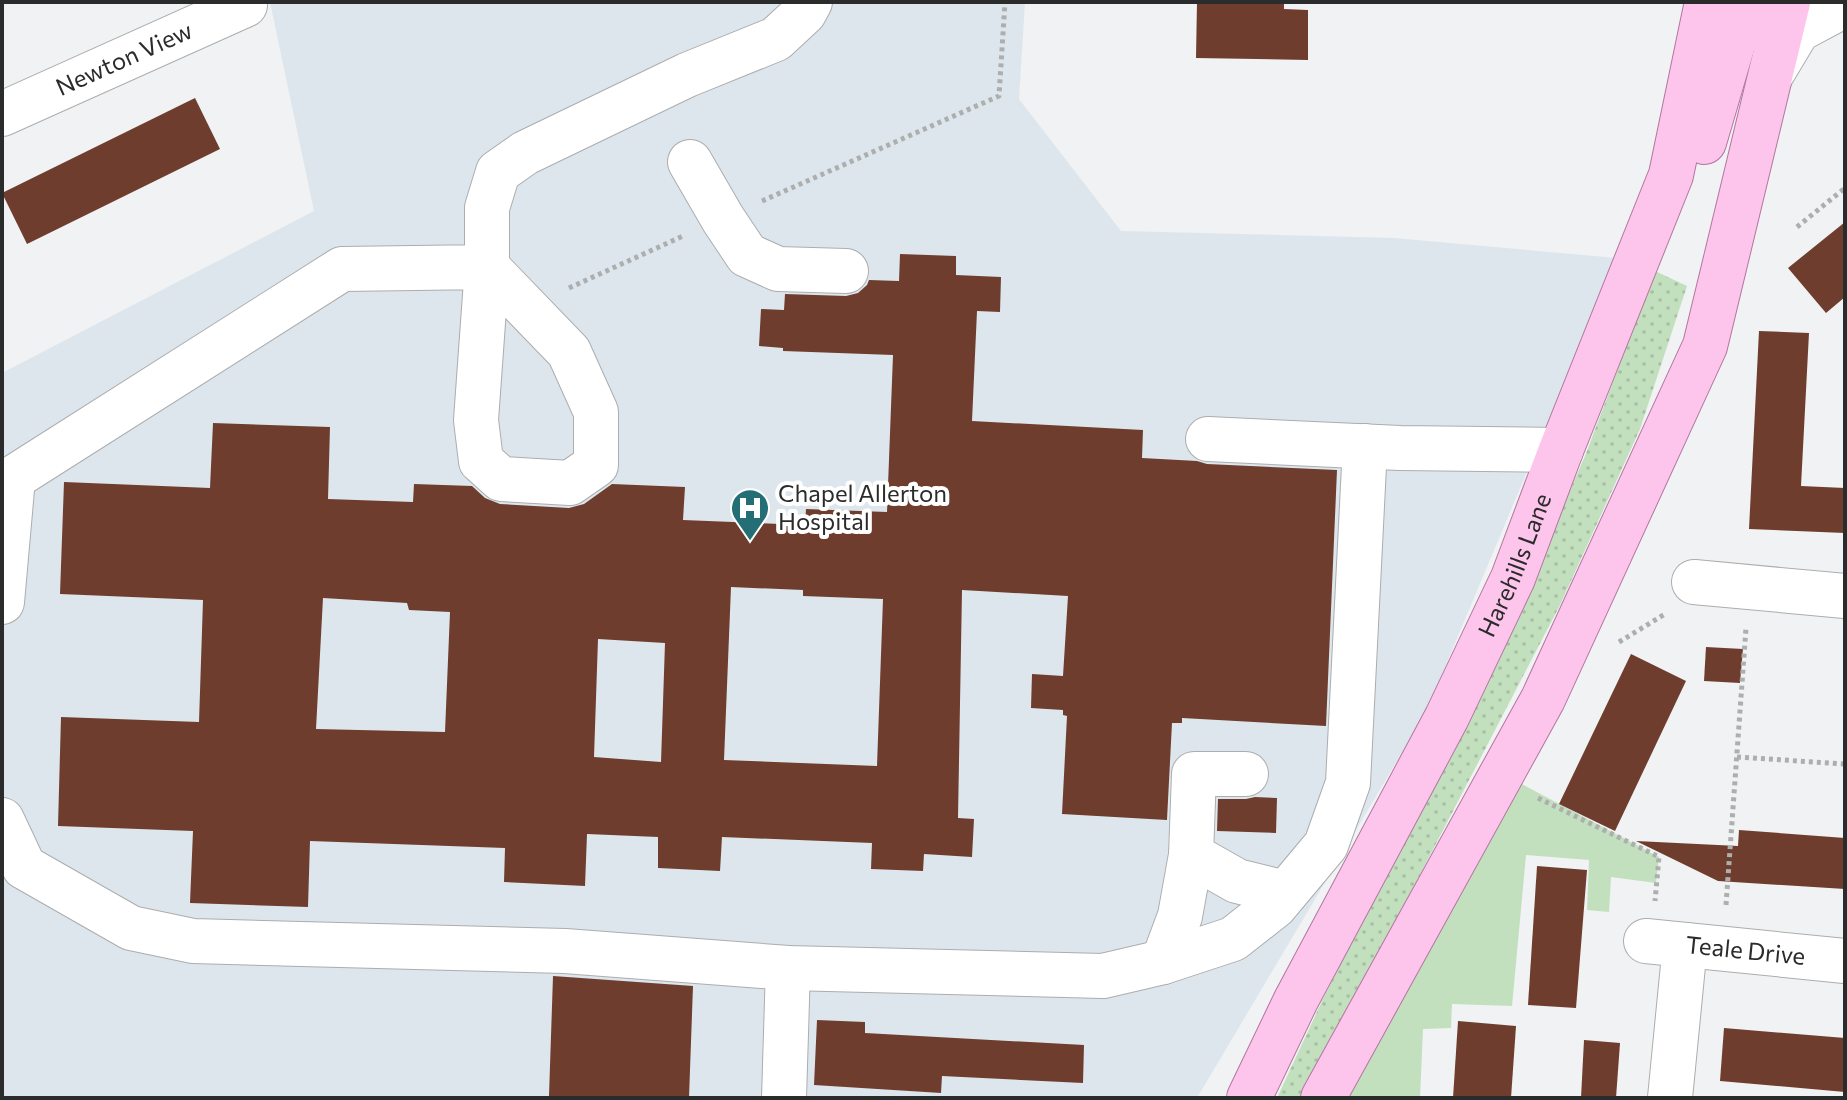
<svg xmlns="http://www.w3.org/2000/svg" width="1847" height="1100" viewBox="0 0 1847 1100" font-family="Commissioner,sans-serif">
  <style>
    .built { fill: #dee6ed }
    .grass { fill: url(#grass-dots) }
    .park { fill: #c2e0be }
    .building { fill: #6f3d2d; fill-rule: evenodd }
    .lines { fill: none; stroke-linecap: round; stroke-linejoin: round }
    .minor-casing { stroke: #abadae; stroke-width: 46 }
    .major-casing { stroke: #b2769f; stroke-width: 46 }
    .path { stroke: #adafaf; stroke-width: 5; stroke-dasharray: 4 4; stroke-linecap: butt }
    .minor { stroke: #fff; stroke-width: 44 }
    .major { stroke: #fdc5eb; stroke-width: 44 }
    .labels { text-anchor: middle; stroke-width: 8; stroke-linejoin: round; paint-order: stroke }
    .street-label { font-size: 24px; fill: #2a2b2b; stroke: #fff }
    .poi-label { font-size: 24px; fill: #2a2b2b; stroke: #fff; text-anchor: start }
  </style>
  <defs>
    <pattern id="grass-dots" width="8" height="8" patternUnits="userSpaceOnUse" patternTransform="scale(2)"><rect width="8" height="8" fill="#c2e0be"/><path d="M2 2h.1M6 6h.1" fill="none" stroke="#a7c0a3" stroke-width="1.8" stroke-linecap="round"/></pattern>
  </defs>
  <rect width="100%" height="100%" fill="#f0f2f3"/>
  <path class="built" d="M 270,2 L 1025,2 L 1019,99 L 1121,231 L 1394,238 L 1617,258 L 1426,712 L 1197,1098 L 2,1098 L 2,373 L 314,211 Z"/>
  <path class="grass" d="M 1655,271 L 1687,286 L 1640,429 L 1560,605 L 1414,886 L 1301,1098 L 1277,1098 L 1322,1001 L 1503,643 L 1585,456 Z"/>
  <path class="park" d="M 1501,773 L 1659,857 L 1656,883 L 1611,877 L 1609,912 L 1587,910 L 1589,860 L 1526,855 L 1512,1006 L 1452,1004 L 1451,1028 L 1423,1029 L 1420,1098 L 1322,1098 Z"/>
  <g class="building">
    <path d="M 1197,2 L 1284,2 L 1284,9 L 1308,10 L 1308,60 L 1196,58 Z"/>
    <path d="M 195,98 L 220,149 L 27,244 L 2,193 Z"/>
    <path d="M 1845,222 L 1845,297 L 1826,313 L 1788,268 Z"/>
    <path d="M 900,254 L 956,256 L 956,275 L 1001,277 L 1000,312 L 977,311 L 972,421 L 1143,430 L 1142,458 L 1197,461 L 1207,464 L 1337,470 L 1326,726 L 1182,718 L 1182,723 L 1172,723 L 1167,820 L 1062,814 L 1067,716 L 1063,715 L 1063,710 L 1031,708 L 1032,674 L 1063,676 L 1068,596 L 962,590 L 958,818 L 974,819 L 972,857 L 924,854 L 923,871 L 871,869 L 872,843 L 722,837 L 720,871 L 658,868 L 658,837 L 587,834 L 585,886 L 504,882 L 505,848 L 310,841 L 308,907 L 190,903 L 193,831 L 58,826 L 61,717 L 199,722 L 203,600 L 60,594 L 64,482 L 210,488 L 213,423 L 330,427 L 328,499 L 413,502 L 414,484 L 472,486 L 485,498 L 500,504 L 569,508 L 584,504 L 612,484 L 685,487 L 683,520 L 805,525 L 806,509 L 887,512 L 893,355 L 783,351 L 783,348 L 759,346 L 761,309 L 784,310 L 785,294 L 846,296 L 858,293 L 867,285 L 869,280 L 899,281 ZM 731,587 L 803,590 L 803,596 L 883,599 L 877,766 L 724,760 ZM 323,598 L 407,603 L 409,610 L 450,612 L 445,732 L 316,729 ZM 598,639 L 665,643 L 661,762 L 594,757 Z"/>
    <path d="M 1759,331 L 1809,333 L 1801,486 L 1845,488 L 1845,533 L 1749,529 Z"/>
    <path d="M 1706,647 L 1743,649 L 1740,683 L 1704,681 Z"/>
    <path d="M 1631,654 L 1686,681 L 1615,831 L 1559,804 Z"/>
    <path d="M 1255,797 L 1277,798 L 1276,833 L 1217,831 L 1218,799 L 1246,799 Z"/>
    <path d="M 1739,830 L 1845,838 L 1845,889 L 1718,881 L 1636,841 L 1738,846 Z"/>
    <path d="M 1537,866 L 1587,870 L 1576,1008 L 1528,1005 Z"/>
    <path d="M 553,976 L 693,986 L 689,1098 L 549,1096 Z"/>
    <path d="M 817,1020 L 865,1022 L 865,1033 L 1084,1045 L 1083,1083 L 942,1076 L 941,1093 L 814,1085 Z"/>
    <path d="M 1458,1021 L 1516,1026 L 1511,1098 L 1453,1098 Z"/>
    <path d="M 1724,1028 L 1845,1038 L 1845,1092 L 1720,1081 Z"/>
    <path d="M 1584,1040 L 1620,1043 L 1616,1098 L 1581,1098 Z"/>
  </g>
  <g class="lines">
    <g class="minor-casing">
      <g id="minor">
        <path d="M 1771,75 L 1798,30 L 1845,5"/>
        <path id="s1" d="M 2,114 L 245,5 L 245,2"/>
        <path d="M 690,162 L 723,219 L 747,255 L 778,269 L 846,271"/>
        <path d="M 1208,439 L 1400,448 L 1561,450"/>
        <path d="M 1694,582 L 1845,596"/>
        <path d="M 2,602 L 13,478 L 342,269 L 487,267 L 569,352 L 596,412 L 596,465 L 570,483 L 501,479 L 481,461 L 476,420 L 487,267 L 487,208 L 498,172 L 525,153 L 687,75 L 776,39 L 804,13 L 810,2"/>
        <path d="M 2,820 L 24,867 L 131,928 L 193,941 L 565,951 L 788,968 L 1103,976 L 1163,962 L 1233,939 L 1275,906 L 1326,845 L 1348,783 L 1365,446"/>
        <path d="M 1191,855 L 1237,881 L 1285,893"/>
        <path id="s2" d="M 1646,941 L 1845,961"/>
        <path d="M 1163,962 L 1180,916 L 1191,855 L 1194,774 L 1246,774"/>
        <path d="M 784,1098 L 788,968"/>
        <path d="M 1670,1098 L 1685,945"/>
      </g>
    </g>
    <g class="major-casing">
      <g id="major">
        <path d="M 1704,142 L 1739,23 L 1748,2"/>
        <path id="s3" d="M 1249,1098 L 1296,1000 L 1447,717 L 1513,578 L 1561,450 L 1671,175 L 1707,2"/>
        <path d="M 1323,1098 L 1543,699 L 1705,346 L 1788,2"/>
      </g>
    </g>
    <g class="path">
      <path d="M 762,201 L 999,96 L 1005,2"/>
      <path d="M 1797,227 L 1845,188"/>
      <path d="M 569,288 L 683,236"/>
      <path d="M 1619,642 L 1665,614"/>
      <path d="M 1737,757 L 1845,764"/>
      <path d="M 1538,798 L 1659,857 L 1655,901"/>
      <path d="M 1726,905 L 1746,628"/>
    </g>
    <use href="#minor" class="minor"/>
    <use href="#major" class="major"/>
  </g>
  <defs>
    <g id="hospital-pin" transform="scale(2)"><path d="M0 17L-7.5 6A9.5 9.5 0 1 1 7.5 6Z" fill="#246f75" stroke="#fff"/><path d="M-5-5h3v3.5h4V-5h3V5h-3V1.5h-4V5h-3Z" fill="#fff"/></g>
  </defs>
  <g fill-rule="evenodd">
    <use href="#hospital-pin" x="750" y="508"/>
  </g>
  <g class="labels">
    <g class="street-label">
      <text dy="8" stroke="none"><textPath href="#s1" startOffset="134">Newton View</textPath></text>
      <text dy="8" stroke="none"><textPath href="#s3" startOffset="596">Harehills Lane</textPath></text>
      <text dy="8" stroke="none"><textPath href="#s2" startOffset="100">Teale Drive</textPath></text>
    </g>
    <g class="poi-label">
      <text x="778" y="502">Chapel Allerton<tspan x="778" dy="28">Hospital</tspan></text>
    </g>
  </g>
  <rect width="1847" height="1100" fill="none" stroke="#2a2b2b" stroke-width="8"/>
</svg>
